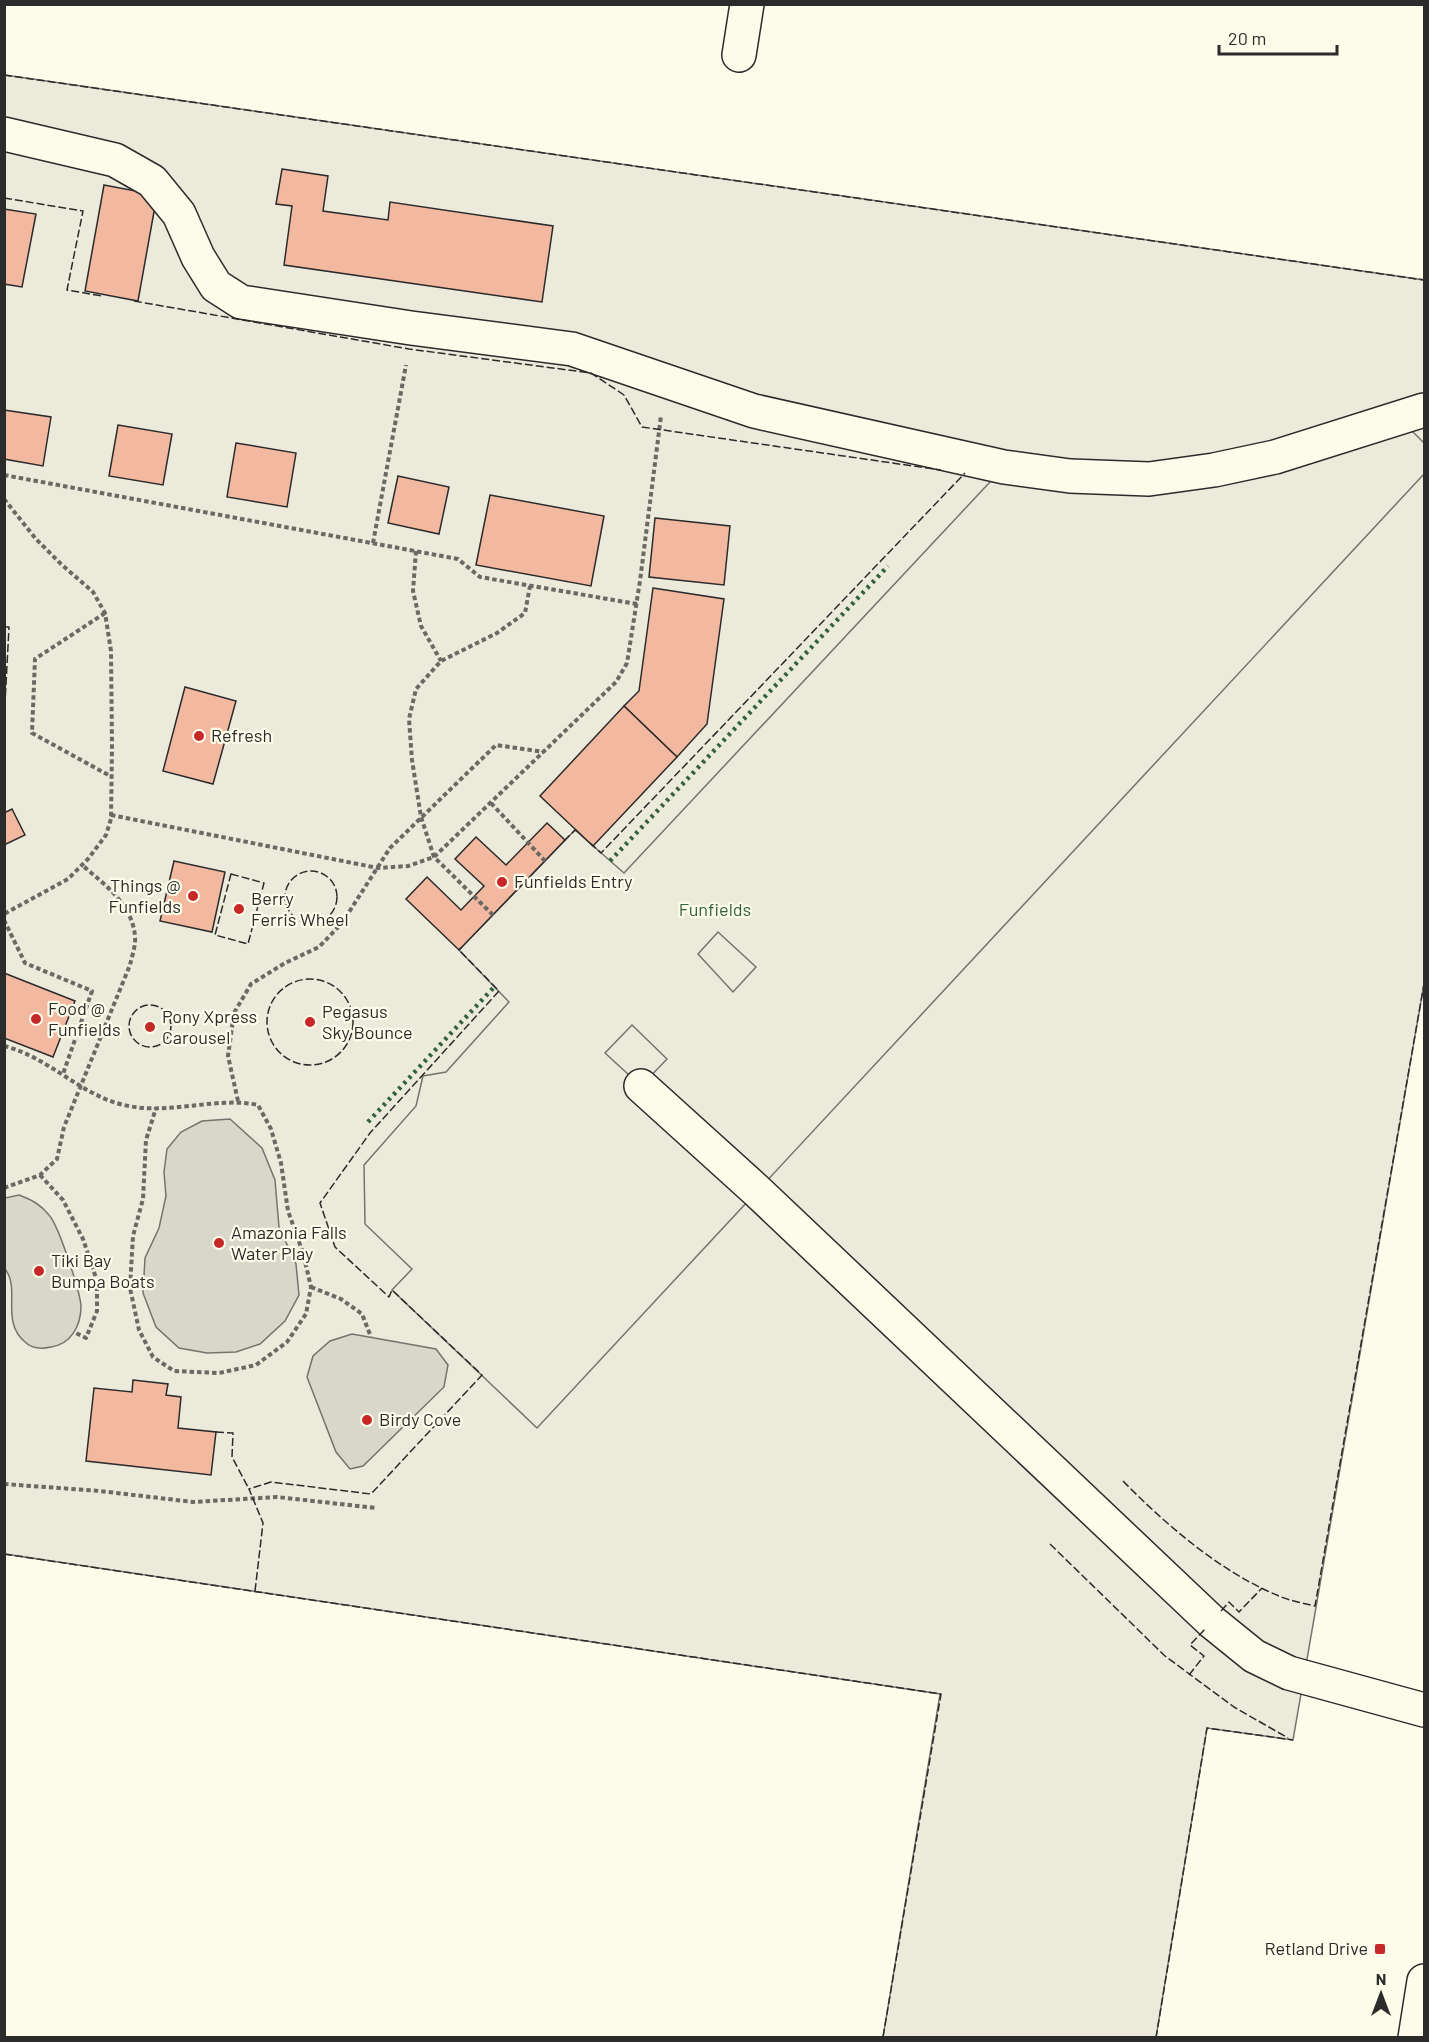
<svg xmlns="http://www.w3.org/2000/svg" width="1429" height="2042" viewBox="0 0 1429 2042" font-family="Barlow,sans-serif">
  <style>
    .green { fill: #ecebdb; stroke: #74746e; stroke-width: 1.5 }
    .parking { fill: #eceadb; stroke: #74746e; stroke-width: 1.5; fill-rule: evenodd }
    .water { fill: #d8d7c9; stroke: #74746e; stroke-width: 1.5 }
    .building { fill: #f2b8a0; stroke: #2b2b2b; stroke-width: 1.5 }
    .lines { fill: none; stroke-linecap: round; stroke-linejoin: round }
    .minor-casing { stroke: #2b2b2b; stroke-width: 36 }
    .major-casing { stroke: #2b2b2b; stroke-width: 36 }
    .path { stroke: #6a6964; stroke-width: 4; stroke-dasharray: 4.5 3; stroke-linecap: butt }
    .minor { stroke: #fdfbea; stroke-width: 33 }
    .major { stroke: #fdfbea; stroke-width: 33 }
    .hedge { stroke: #34623c; stroke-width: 4.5; stroke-dasharray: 3 4.5; stroke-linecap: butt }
    .fence { stroke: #2b2b2b; stroke-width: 1.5; stroke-dasharray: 8 3; stroke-linecap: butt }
    .poi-dot { fill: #c62828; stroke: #fdfbea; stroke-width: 2 }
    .labels { text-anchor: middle; stroke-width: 4.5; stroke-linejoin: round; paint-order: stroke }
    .poi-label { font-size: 18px; fill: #2b2b2b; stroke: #fdfbea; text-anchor: start }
    .park-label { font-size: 18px; fill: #34623c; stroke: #fdfbea }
  </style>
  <rect width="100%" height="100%" fill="#fdfbea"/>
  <path class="green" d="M 5,75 L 1424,280 L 1424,984 L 1293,1740 L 1207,1728 L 1156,2037 L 883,2037 L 940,1694 L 5,1554 Z"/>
  <path class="parking" d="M 1400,419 L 1424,443 L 1424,474 L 537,1428 L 392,1290 L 412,1269 L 365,1224 L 364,1165 L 416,1106 L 423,1076 L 446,1072 L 509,1002 L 459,950 L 575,830 L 624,873 L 1004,467 L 1149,479 ZM 718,932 L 756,967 L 733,992 L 698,954 ZM 632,1025 L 667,1059 L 641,1086 L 605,1053 Z"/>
  <g class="water">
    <path d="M 230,1119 L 262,1148 L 275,1180 L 279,1227 L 296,1264 L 299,1295 L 285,1321 L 260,1344 L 236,1352 L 207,1353 L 179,1348 L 156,1327 L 143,1293 L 145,1258 L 159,1228 L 166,1196 L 164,1172 L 167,1149 L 181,1132 L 202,1121 Z"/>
    <path d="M 19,1195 C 32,1200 40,1204 49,1215 C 59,1226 80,1292 81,1306 C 81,1326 71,1344 51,1347 C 42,1349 32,1349 25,1342 C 0,1321 21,1289 5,1269 L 5,1198 Z"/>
    <path d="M 352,1334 L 436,1349 L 448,1365 L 444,1387 L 363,1466 L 350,1469 L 336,1452 L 307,1377 L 313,1356 L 330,1341 Z"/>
  </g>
  <g class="building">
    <path d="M 282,169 L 328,176 L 323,211 L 388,220 L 390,202 L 553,226 L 542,302 L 284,265 L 292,206 L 276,204 Z"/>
    <path d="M 104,185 L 157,195 L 138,301 L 85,291 Z"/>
    <path d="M 4,209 L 36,214 L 22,287 L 4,284 Z"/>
    <path d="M 4,410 L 51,417 L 43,466 L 4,459 Z"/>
    <path d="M 118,425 L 172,434 L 163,485 L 109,476 Z"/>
    <path d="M 236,443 L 296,453 L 287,507 L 227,497 Z"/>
    <path d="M 398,476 L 449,487 L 439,534 L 388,523 Z"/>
    <path d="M 490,495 L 604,516 L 591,586 L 476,565 Z"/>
    <path d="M 655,518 L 730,526 L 724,585 L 649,577 Z"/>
    <path d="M 653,588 L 724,599 L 707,724 L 677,757 L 624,706 L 639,691 Z"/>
    <path d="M 185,687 L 236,701 L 213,784 L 163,771 Z"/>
    <path d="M 624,706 L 677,757 L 593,846 L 540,796 Z"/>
    <path d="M 12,809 L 25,835 L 4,845 L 4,813 Z"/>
    <path d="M 547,823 L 565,840 L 459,950 L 406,899 L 427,877 L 461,910 L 484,886 L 455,859 L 476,837 L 506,865 Z"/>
    <path d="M 174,861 L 225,872 L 212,932 L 160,921 Z"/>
    <path d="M 4,973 L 75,1001 L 53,1057 L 4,1038 Z"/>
    <path d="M 133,1380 L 168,1384 L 166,1395 L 181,1397 L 178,1428 L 216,1432 L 211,1475 L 86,1461 L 94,1388 L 132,1392 Z"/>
  </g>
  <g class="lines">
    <g class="minor-casing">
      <g id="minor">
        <path d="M 739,55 L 747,4"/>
        <path d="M 4,134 L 115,160 L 152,181 L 179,214 L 198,257 L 216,286 L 241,302 L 411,328 L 572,349 L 754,411 L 1004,467 L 1070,476 L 1149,479 L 1214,470 L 1275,457 L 1424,410"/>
        <path d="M 641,1086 L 757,1191 L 1212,1622 L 1254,1656 L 1289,1673 L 1424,1710"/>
      </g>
    </g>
    <g class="major-casing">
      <path id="major" d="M 1415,2038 L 1424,1981"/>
    </g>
    <g class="path">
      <path d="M 4,475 L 458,559 L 480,577 L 637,604"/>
      <path d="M 4,499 L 36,539 L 61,564 L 93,592 L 105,613 L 111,651 L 112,746 L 111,819 L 106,835 L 88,859 L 68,879 L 4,914"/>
      <path d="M 373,543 L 406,365"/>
      <path d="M 416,551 L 413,591 L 421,626 L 441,661"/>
      <path d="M 105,613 L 35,659 L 32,733 L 112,777"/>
      <path d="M 491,803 L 545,861"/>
      <path d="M 111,815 L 378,868 L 408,866 L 434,857 L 616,682 L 627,663 L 640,581 L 661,416"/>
      <path d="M 493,915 L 434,857 L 421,817 L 412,760 L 409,719 L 416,689 L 441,661 L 497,633 L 525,613 L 530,586"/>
      <path d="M 4,920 L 25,963 L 92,991 L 63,1074"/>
      <path d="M 4,1046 C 49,1057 80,1095 124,1105 C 169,1116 214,1096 258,1105 L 271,1129 L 281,1163 L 288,1211 L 303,1253 L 311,1287 L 306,1314 L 287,1342 L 256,1365 L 219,1373 L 174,1371 L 153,1357 L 139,1330 L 130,1288 L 133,1236 L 143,1199 L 146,1140 L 156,1108"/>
      <path d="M 238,1101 L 228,1056 L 234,1013 L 251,984 L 285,963 L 319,947 L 342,923 L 390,848 L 496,745 L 544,752"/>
      <path d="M 40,1175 L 63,1200 L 83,1239 L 97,1281 L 97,1311 L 86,1338 L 74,1332"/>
      <path d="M 4,1188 L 40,1175 L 57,1159 L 64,1127 L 130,965 C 132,956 136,945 135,936 C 132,904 105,885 82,865"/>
      <path d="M 311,1287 L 341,1299 L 362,1314 L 371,1337"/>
      <path d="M 4,1484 L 100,1491 L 193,1502 L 277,1497 L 376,1508"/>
    </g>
    <use href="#minor" class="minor"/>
    <use href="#major" class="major"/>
    <g class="hedge">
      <path d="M 610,861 L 888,566"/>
      <path d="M 368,1122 L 495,986"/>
    </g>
    <g class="fence">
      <path d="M 4,75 L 1424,280"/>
      <path d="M 4,198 L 83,211 L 67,290 L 102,296"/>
      <path d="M 134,301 L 409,349 L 591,373 L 624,395 L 642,427 L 941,470"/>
      <path d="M 4,627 L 9,627 L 4,722"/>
      <path d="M 564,841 L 575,830 L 577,831"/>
      <path d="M 590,843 L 601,853 L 965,473"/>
      <circle cx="311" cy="897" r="26"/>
      <path d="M 231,874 L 264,883 L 248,944 L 215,935 Z"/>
      <circle cx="310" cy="1022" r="43"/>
      <circle cx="150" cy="1026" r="21"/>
      <path d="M 216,1432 L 233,1433 L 232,1457 L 249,1489"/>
      <path d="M 1123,1481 C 1166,1525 1222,1573 1279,1596 C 1290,1601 1303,1603 1315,1606 L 1424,984"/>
      <path d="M 1050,1544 L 1165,1656 L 1234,1707 L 1288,1738"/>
      <path d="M 4,1554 L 941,1694 L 883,2037 L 885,2038"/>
      <path d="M 255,1591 L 263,1523 L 249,1489 L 271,1482 L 371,1494 L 482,1375 L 392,1290 L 389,1297 L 335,1247 L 320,1203 L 370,1133 L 499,991 L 459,950 L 462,947"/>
      <path d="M 1221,1611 L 1229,1602 L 1239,1612 L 1262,1588"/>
      <path d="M 1189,1675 L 1204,1656 L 1190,1645 L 1205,1629"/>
      <path d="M 1156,2038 L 1207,1728 L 1293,1740"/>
    </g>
  </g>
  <g class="poi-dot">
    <circle cx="199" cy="736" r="6"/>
    <circle cx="502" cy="882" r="6"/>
    <circle cx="193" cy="896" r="6"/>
    <circle cx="239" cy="909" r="6"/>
    <circle cx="36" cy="1019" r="6"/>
    <circle cx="310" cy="1022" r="6"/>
    <circle cx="150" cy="1027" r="6"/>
    <circle cx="219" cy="1243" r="6"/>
    <circle cx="39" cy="1271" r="6"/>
    <circle cx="367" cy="1420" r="6"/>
    <rect x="1374" y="1943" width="12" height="12" rx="3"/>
  </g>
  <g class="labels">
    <g class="poi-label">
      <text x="211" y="742">Refresh</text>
      <text x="514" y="888">Funfields Entry</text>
      <text x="181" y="892" text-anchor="end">Things @<tspan x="181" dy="21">Funfields</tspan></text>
      <text x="251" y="905">Berry<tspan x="251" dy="21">Ferris Wheel</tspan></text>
      <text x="48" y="1015">Food @<tspan x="48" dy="21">Funfields</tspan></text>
      <text x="322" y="1018">Pegasus<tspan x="322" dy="21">Sky Bounce</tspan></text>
      <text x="162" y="1023">Pony Xpress<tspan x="162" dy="21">Carousel</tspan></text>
      <text x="231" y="1239">Amazonia Falls<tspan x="231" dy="21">Water Play</tspan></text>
      <text x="51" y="1267">Tiki Bay<tspan x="51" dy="21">Bumpa Boats</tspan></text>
      <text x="379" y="1426">Birdy Cove</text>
      <text x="1368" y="1955" text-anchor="end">Retland Drive</text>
    </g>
    <g class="park-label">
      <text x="715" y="916">Funfields</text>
    </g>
  </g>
  <rect width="1429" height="2042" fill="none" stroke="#2b2b2b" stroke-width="12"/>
  <g transform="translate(1381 1994)" stroke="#fdfbea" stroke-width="4.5" paint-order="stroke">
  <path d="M0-4.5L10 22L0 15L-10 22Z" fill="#2b2b2b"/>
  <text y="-9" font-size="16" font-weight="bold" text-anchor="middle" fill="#2b2b2b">N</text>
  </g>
  <path d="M1219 45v9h118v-9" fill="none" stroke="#2b2b2b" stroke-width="3"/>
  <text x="1228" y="45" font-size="18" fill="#2b2b2b" stroke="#fdfbea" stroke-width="4.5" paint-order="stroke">20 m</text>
</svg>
